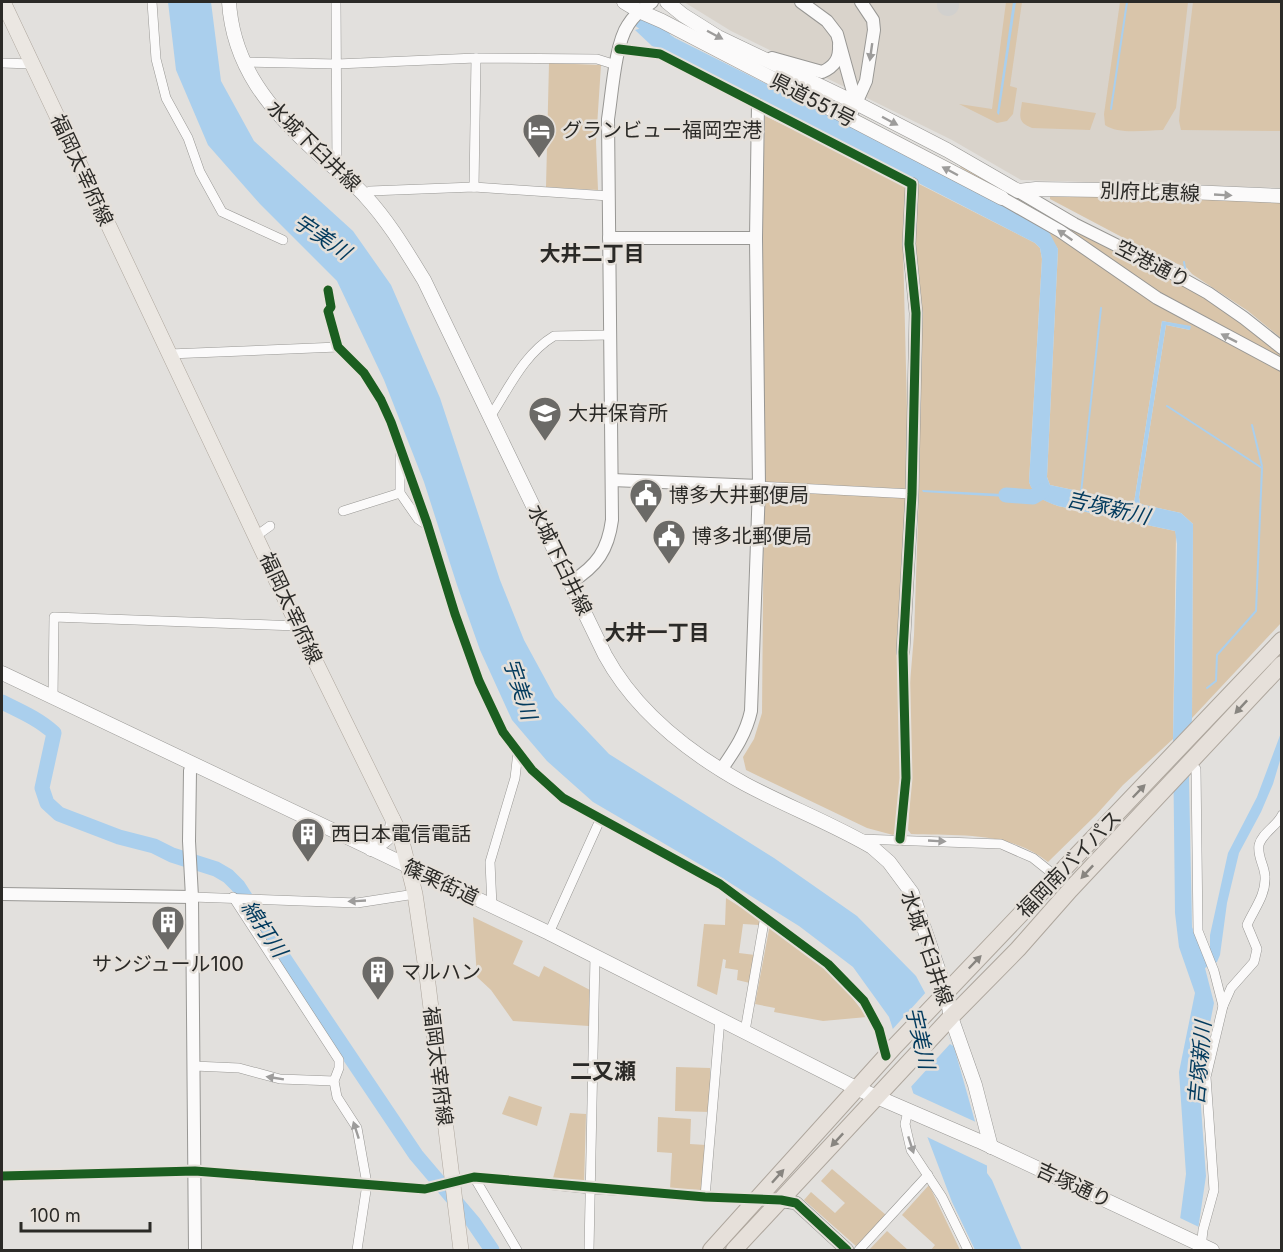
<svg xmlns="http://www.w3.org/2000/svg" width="1283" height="1252" viewBox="0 0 1283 1252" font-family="Inter,'Noto Sans JP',sans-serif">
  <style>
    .built { fill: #d9d3cb }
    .green { fill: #d9c5aa }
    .water { fill: #aacfed }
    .pier { fill: #e2e0dd }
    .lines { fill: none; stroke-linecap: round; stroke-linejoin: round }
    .stream { stroke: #aacfed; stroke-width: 2 }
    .river { stroke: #aacfed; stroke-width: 15 }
    .taxiway { stroke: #d1d0ce; stroke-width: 22 }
    .minor-casing { stroke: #989794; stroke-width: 10 }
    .tertiary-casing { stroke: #989794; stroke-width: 14 }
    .secondary-casing { stroke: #989794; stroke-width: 15 }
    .primary-casing { stroke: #aea69d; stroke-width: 16 }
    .trunk-casing { stroke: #aea69d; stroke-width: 18 }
    .minor { stroke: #fbfafa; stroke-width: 9 }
    .tertiary { stroke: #fbfafa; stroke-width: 12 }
    .secondary { stroke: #fbfafa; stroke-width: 14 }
    .primary { stroke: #ebe7e2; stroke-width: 15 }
    .trunk { stroke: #e6e0da; stroke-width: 16 }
    .cycleway-casing { stroke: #e5e0da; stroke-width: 13 }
    .cycleway { stroke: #1b5e20; stroke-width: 9 }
    .oneway { fill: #9d9c9b }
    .oneway2 { fill: #888580 }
    .labels { text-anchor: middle; stroke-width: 5; stroke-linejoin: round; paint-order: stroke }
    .street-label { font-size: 20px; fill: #2b2a27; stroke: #e5e0da }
    .poi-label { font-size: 20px; fill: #2b2a27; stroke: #e5e0da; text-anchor: start }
    .water-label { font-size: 21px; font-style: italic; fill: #023a5d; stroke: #e5e0da }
    .neighbourhood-label { font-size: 21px; font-weight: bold; fill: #2b2a27; stroke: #e5e0da }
    .quarter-label { font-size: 22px; font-weight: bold; fill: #2b2a27; stroke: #e5e0da }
  </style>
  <rect width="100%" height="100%" fill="#e2e0dd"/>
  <path class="built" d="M 684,2 L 1281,2 L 1281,188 L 1021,180 L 952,140 L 731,31 Z"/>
  <g class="green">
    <path d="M 1006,2 L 1022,2 L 1010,86 L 1017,88 L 1013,114 L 1007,121 L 997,123 L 959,104 L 992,109 Z"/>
    <path d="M 1120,2 L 1188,2 L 1176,108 L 1163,130 C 1146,130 1119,135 1105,125 L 1104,114 Z"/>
    <path d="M 1193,2 L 1281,2 L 1281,131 L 1181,130 L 1179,121 L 1180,109 Z"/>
    <path d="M 549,63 L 601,65 L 596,142 L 598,190 L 546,187 Z"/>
    <path d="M 1022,102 L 1096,113 L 1090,130 L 1032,128 C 1017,122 1020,116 1022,102 Z"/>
    <path d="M 765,116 L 906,183 L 903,247 L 909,489 L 764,482 L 761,243 Z"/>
    <path d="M 961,165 L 1067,227 L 1195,291 L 1242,322 L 1281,354 L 1281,359 L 1159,294 L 960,167 Z"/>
    <path d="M 917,183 L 1035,243 L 1040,248 L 1042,259 L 1029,482 C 1034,496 1044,501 1058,506 L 1175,531 L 1176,534 L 1173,739 L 1123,785 L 1096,815 L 1048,862 C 1010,831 958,836 911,834 L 908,830 L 911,780 L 908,707 L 914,635 L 919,490 L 921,343 L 913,244 Z"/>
    <path d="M 1050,194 L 1281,202 L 1281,338 L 1248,311 L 1192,274 L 1187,268 L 1152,253 L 1050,199 Z"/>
    <path d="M 1040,225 C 1080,249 1115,279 1155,303 C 1196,328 1239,349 1281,371 L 1281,623 L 1192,718 L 1193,524 L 1181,513 L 1140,504 L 1139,497 L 1166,325 L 1190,330 L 1187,326 L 1162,321 L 1134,503 L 1050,485 L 1047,477 L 1058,249 Z"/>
    <path d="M 764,491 L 907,498 L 900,669 L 899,723 L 901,774 L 896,832 L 893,835 L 867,828 L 746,770 L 743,757 L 754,739 L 762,713 Z"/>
    <path d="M 726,898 L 760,919 L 759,925 L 743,924 L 739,953 L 755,955 L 750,983 L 737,980 L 738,970 L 725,968 L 726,960 L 723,959 L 717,995 L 697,986 L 704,924 L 725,925 Z"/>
    <path d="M 473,917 L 523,941 L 513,964 L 539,977 L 544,966 L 590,990 L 589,1026 L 513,1021 L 491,990 L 477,977 Z"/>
    <path d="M 770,924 L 837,978 L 867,1017 L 823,1021 L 774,1012 L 775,1008 L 755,1004 Z"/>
    <path d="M 676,1067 L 710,1068 L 710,1112 L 675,1111 Z"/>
    <path d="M 509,1096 L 542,1107 L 537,1126 L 502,1114 Z"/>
    <path d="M 570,1113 L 586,1114 L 584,1184 L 552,1182 Z"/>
    <path d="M 658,1117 L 691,1119 L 690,1144 L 706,1145 L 703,1190 L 670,1189 L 672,1153 L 657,1152 Z"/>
    <path d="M 832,1169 L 886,1215 L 856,1246 L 804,1200 L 811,1192 L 835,1213 L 845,1203 L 821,1181 Z"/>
    <path d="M 929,1185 L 960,1250 L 931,1250 L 935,1245 L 902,1215 Z"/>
    <path d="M 887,1231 L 908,1250 L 869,1250 Z"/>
  </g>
  <g class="water">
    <path d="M 168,2 L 211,2 L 221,81 L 254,141 L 353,231 L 391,285 L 440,398 L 500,580 L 524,640 L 555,697 L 609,754 L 774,858 L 857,916 L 916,976 L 954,1047 L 987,1164 L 987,1173 L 992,1180 L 1022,1250 L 975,1250 L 952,1202 L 927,1136 L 889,1017 L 853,967 L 799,926 L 711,871 L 593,802 L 547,761 L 512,720 L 480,650 L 457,585 L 424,482 L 384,380 L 337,281 L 260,204 L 208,145 L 176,70 Z"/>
    <path d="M 1013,2 L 1016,2 L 999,115 L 997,113 Z"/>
    <path d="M 655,24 L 675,38 L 931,167 L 1040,225 L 1049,232 L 1058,249 L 1047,477 L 1050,485 L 1134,503 L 1162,321 L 1191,326 L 1190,330 L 1166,325 L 1139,497 L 1140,504 L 1181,513 L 1193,524 L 1192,718 L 1189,779 L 1192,927 L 1201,949 L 1210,947 L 1210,935 L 1228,853 L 1257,797 L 1282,730 L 1281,757 L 1273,784 L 1261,812 L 1239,853 L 1227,903 L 1220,955 L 1217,962 L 1205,968 L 1214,1003 L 1199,1079 L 1206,1176 L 1195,1250 L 1176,1250 L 1186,1174 L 1179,1072 L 1195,993 L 1179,947 L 1175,913 L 1173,739 L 1177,544 L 1175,531 L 1058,506 C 1044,501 1034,497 1029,482 L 1042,259 L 1040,248 L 1035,243 L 652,46 L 635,30 Z"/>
    <path d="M 922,490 L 1024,495 L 1024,498 L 923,492 Z"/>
  </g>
  <g class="pier">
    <path d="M 927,991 L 953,1046 L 950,1044 L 909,1089 L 891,1031 Z"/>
    <path d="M 910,1092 L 978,1123 L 990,1167 L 923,1135 Z"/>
    <path d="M 1178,1217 L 1201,1228 L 1198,1250 L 1174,1250 Z"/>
  </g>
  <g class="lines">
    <g class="stream">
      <path d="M 1111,109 L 1127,2"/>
      <path d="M 1184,262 L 1186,274"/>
      <path d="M 1167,406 L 1262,468 L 1256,611 L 1217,655 L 1216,681 L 1207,688"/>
      <path d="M 1252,425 L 1262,466"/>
      <path d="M 1081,493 L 1101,308"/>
      <path d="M 1023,497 L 1038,495"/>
    </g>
    <g class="river">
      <path d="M 631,3 L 640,20 L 663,37"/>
      <path d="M 1006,495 L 1033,497 L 1043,491"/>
      <path d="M 2,702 C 20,711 39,719 54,733 L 42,788 L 47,803 L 59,814 L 119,837 L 154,846 L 172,855 L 216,869 L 228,876 L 238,886 L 285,960 L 416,1155 L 473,1222 L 492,1250"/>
    </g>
    <path class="taxiway" d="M 948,5 L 948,2"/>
    <g class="minor-casing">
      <g id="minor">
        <path d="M 152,2 L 156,59 L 166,98 L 188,138 L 200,172 L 222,212 L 283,240"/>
        <path d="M 336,2 L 337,170"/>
        <path d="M 619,49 L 660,54 L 912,184"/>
        <path d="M 243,62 L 337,64 L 476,58 L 597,59 L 616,65"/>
        <path d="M 2,63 L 32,64"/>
        <path d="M 474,187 L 476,58"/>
        <path d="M 365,196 L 370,191 L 474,187 L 609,196"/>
        <path d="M 328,290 L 331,307 L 328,311 L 338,347 L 364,373 L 381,400 L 391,422 L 427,523 L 455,614 L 479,681 L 503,732 L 532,770 L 563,798 L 720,884 L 828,964 L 864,1001 L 879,1029 L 886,1056"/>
        <path d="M 169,354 L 338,347"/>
        <path d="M 490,417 C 509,388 524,354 554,336 L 610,335"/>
        <path d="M 400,455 L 400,493 L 418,519 L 428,526"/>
        <path d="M 759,486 L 912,494"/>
        <path d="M 343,511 L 400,493"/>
        <path d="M 256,536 L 270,526"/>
        <path d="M 53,697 L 54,617 L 298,626"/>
        <path d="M 1196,769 L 1198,931 L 1214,971 L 1223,1006"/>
        <path d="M 860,839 L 1001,844 L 1033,858 L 1058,878"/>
        <path d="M 900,839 L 906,778 L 903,652"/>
        <path d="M 192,897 L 357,903 L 415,894"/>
        <path d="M 233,897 L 339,1060 L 339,1068 L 334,1081 L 337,1097 L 357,1128 L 367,1184 L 357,1250"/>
        <path d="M 492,906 L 490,862 L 515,778 L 518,752"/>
        <path d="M 549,933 L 600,820"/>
        <path d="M 745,1031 L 765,916"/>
        <path d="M 194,1066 L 239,1068 L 280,1079 L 334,1081"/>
        <path d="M 908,1111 L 905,1124 L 911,1150 L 942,1197 L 968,1250"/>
        <path d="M 2,1176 L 195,1171 L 425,1189 L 474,1177 L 590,1189 L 757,1199"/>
        <path d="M 474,1177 L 517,1250"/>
        <path d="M 705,1197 L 720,1019"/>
        <path d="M 1201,1248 L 1203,1230 L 1214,1190 L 1206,1077 L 1223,1006 L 1231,988 L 1254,962 L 1257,949 L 1247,925 C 1254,909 1266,895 1265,877 C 1265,866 1257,857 1259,845 C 1262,833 1277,826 1282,815"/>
        <path d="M 589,1250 L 595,956"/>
        <path d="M 859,1250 L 928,1175"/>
      </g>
    </g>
    <g class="tertiary-casing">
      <g id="tertiary">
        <path d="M 801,2 L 827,21 L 837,34 L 856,103"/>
        <path d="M 772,58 L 822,72 C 834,67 840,59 839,45"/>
        <path d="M 849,119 L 866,81 L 874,30 L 873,20 L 861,2"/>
        <path d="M 1018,191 L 1074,224 L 1172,273 L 1208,293 L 1244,318 L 1282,348"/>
        <path d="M 1002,198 L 1060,231 L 1157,298 L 1282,365"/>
        <path d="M 609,238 L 756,238"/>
        <path d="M 612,480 L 759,486"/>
        <path d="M 571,582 C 597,566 608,550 612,520 L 608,119 C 612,94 615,44 628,25 C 634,15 643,8 652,2"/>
        <path d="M 903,652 L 912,494 L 916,313 L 909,244 L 912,184"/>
        <path d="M 192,764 L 190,771 L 189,841 L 192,897 L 195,1250"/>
        <path d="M 721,770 C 734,751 746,734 751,711 L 759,486 L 756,238 L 758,105"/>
        <path d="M 2,894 L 192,897"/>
        <path d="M 774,1200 L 796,1203 L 847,1250"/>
      </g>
    </g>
    <g class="secondary-casing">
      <g id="secondary">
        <path d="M 229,2 C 233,66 270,110 315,151 C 332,167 351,180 366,197 C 389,222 406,251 424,280 L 605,655 C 636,712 689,753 745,784 C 786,806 831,823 872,847 L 889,862 L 912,893 L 946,992 L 951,1017 L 975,1085 L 991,1147"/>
        <path d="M 624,2 L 639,11 L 662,21 L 1002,198"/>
        <path d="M 667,2 L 683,15 L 718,37 L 856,103 L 947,150 L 1018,191 L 1036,189 L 1165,191 L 1282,196"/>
        <path d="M 2,673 L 549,933 L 856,1088 L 979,1141 L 1212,1250"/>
        <path d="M 371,849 C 387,840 392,838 393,819"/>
      </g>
    </g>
    <g class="primary-casing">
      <path id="primary" d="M 3,2 L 298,626 L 400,834 L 415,894 L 427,976 L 461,1250"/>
    </g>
    <g class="trunk-casing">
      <g id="trunk">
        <path d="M 711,1250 L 895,1046 L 1282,640"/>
        <path d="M 734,1250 L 951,1017 L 1018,949 L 1070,890 L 1282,664"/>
      </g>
    </g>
    <use href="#minor" class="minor"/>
    <use href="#tertiary" class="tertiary"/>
    <use href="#secondary" class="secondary"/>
    <use href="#primary" class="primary"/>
    <use href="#trunk" class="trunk"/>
    <g class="cycleway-casing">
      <g id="cycleway">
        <path d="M 619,49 L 660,54 L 912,184 L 909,244 L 916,313 L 912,494 L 903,652 L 906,778 L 900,839"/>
        <path d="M 328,290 L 331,307 L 328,311 L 338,347 L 364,373 L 381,400 L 391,422 L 427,523 L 455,614 L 479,681 L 503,732 L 532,770 L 563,798 L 720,884 L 828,964 L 864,1001 L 879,1029 L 886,1056"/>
        <path d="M 2,1176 L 195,1171 L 425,1189 L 474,1177 L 705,1197 L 781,1200 L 796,1203 L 847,1250"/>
      </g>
    </g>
    <use href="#cycleway" class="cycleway"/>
  </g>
  <defs><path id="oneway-solid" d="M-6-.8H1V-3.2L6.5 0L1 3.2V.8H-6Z" transform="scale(1.5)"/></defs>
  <g class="oneway">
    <use href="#oneway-solid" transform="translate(715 35) rotate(28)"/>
    <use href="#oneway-solid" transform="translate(871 52) rotate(98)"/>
    <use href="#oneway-solid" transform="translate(890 121) rotate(28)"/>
    <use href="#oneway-solid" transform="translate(950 171) rotate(-152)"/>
    <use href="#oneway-solid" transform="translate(1223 195) rotate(3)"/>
    <use href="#oneway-solid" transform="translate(1065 235) rotate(-145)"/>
    <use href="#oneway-solid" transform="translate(1229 338) rotate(-153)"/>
    <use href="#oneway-solid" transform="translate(937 841) rotate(3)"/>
    <use href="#oneway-solid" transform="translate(357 901) rotate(177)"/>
    <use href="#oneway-solid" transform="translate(275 1078) rotate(-171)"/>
    <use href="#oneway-solid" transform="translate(356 1130) rotate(-108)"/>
    <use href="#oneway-solid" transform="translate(911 1145) rotate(72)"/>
  </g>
  <g class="oneway2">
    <use href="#oneway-solid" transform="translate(1241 707) rotate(133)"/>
    <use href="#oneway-solid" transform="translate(1139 791) rotate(-46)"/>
    <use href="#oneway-solid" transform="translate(1087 872) rotate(133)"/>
    <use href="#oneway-solid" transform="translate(975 962) rotate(-46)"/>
    <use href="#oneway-solid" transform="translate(837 1140) rotate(133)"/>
    <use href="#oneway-solid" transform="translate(778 1176) rotate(-48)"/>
  </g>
  <defs>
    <g id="hotel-pin" transform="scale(1.725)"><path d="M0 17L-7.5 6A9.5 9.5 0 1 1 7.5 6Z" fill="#6b6a67" stroke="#e5e0da"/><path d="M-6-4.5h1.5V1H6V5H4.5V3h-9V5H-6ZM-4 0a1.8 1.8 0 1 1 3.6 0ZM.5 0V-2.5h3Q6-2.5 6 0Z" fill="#fff"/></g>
    <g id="school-pin" transform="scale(1.725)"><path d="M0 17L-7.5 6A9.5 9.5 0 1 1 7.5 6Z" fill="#6b6a67" stroke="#e5e0da"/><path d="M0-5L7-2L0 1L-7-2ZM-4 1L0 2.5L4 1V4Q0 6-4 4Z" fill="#fff"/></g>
    <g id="civic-pin" transform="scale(1.725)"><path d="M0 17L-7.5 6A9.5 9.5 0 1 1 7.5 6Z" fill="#6b6a67" stroke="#e5e0da"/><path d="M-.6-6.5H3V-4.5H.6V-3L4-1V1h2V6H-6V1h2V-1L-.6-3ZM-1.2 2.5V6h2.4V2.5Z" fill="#fff"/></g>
    <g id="building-pin" transform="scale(1.725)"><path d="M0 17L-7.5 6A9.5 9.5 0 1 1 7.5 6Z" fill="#6b6a67" stroke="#e5e0da"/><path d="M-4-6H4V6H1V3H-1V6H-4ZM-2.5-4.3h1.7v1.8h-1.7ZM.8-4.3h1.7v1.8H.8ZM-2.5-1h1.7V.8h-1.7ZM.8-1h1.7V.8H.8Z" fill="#fff"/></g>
  </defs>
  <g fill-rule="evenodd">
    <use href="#hotel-pin" x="539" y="130"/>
    <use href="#school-pin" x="545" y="413"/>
    <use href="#civic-pin" x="646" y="495"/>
    <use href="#civic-pin" x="669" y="536"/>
    <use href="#building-pin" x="308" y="834"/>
    <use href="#building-pin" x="168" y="922"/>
    <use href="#building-pin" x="378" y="972"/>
  </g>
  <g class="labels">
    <g class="street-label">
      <text transform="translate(813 100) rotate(27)" y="7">県道551号</text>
      <text transform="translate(314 146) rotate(44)" y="7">水城下臼井線</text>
      <text transform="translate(82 170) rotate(65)" y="7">福岡太宰府線</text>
      <text transform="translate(1150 192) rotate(2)" y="7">別府比恵線</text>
      <text transform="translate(1153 264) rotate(27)" y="7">空港通り</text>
      <text transform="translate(560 560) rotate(64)" y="7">水城下臼井線</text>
      <text transform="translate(291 608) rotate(65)" y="7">福岡太宰府線</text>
      <text transform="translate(1069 864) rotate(-46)" y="7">福岡南バイパス</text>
      <text transform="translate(441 882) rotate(25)" y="7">篠栗街道</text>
      <text transform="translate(927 948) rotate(71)" y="7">水城下臼井線</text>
      <text transform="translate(438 1066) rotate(83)" y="7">福岡太宰府線</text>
      <text transform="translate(1074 1185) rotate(25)" y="7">吉塚通り</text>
    </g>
    <g class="poi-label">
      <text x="562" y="137">グランビュー福岡空港</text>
      <text x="568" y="420">大井保育所</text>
      <text x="669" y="502">博多大井郵便局</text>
      <text x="692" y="543">博多北郵便局</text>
      <text x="331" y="841">西日本電信電話</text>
      <text x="168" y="971" text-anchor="middle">サンジュール100</text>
      <text x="401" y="979">マルハン</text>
    </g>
    <g class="water-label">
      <text transform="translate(322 237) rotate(34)" y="7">宇美川</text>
      <text transform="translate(1108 508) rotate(13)" y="7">吉塚新川</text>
      <text transform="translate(520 689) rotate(72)" y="7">宇美川</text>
      <text transform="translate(264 929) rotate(56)" y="7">綿打川</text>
      <text transform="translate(920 1038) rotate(77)" y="7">宇美川</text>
      <text transform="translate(1200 1063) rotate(-85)" y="7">吉塚新川</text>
    </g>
    <g class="neighbourhood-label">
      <text x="592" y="261">大井二丁目</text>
      <text x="657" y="640">大井一丁目</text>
    </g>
    <g class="quarter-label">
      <text x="603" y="1079">二又瀬</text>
    </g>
  </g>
  <rect width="1283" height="1252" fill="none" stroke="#2b2a27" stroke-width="6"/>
  <path d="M21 1222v9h129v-9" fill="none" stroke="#2b2a27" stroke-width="3"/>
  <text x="30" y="1222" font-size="18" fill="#2b2a27" stroke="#e5e0da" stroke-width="4.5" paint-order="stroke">100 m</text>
</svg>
